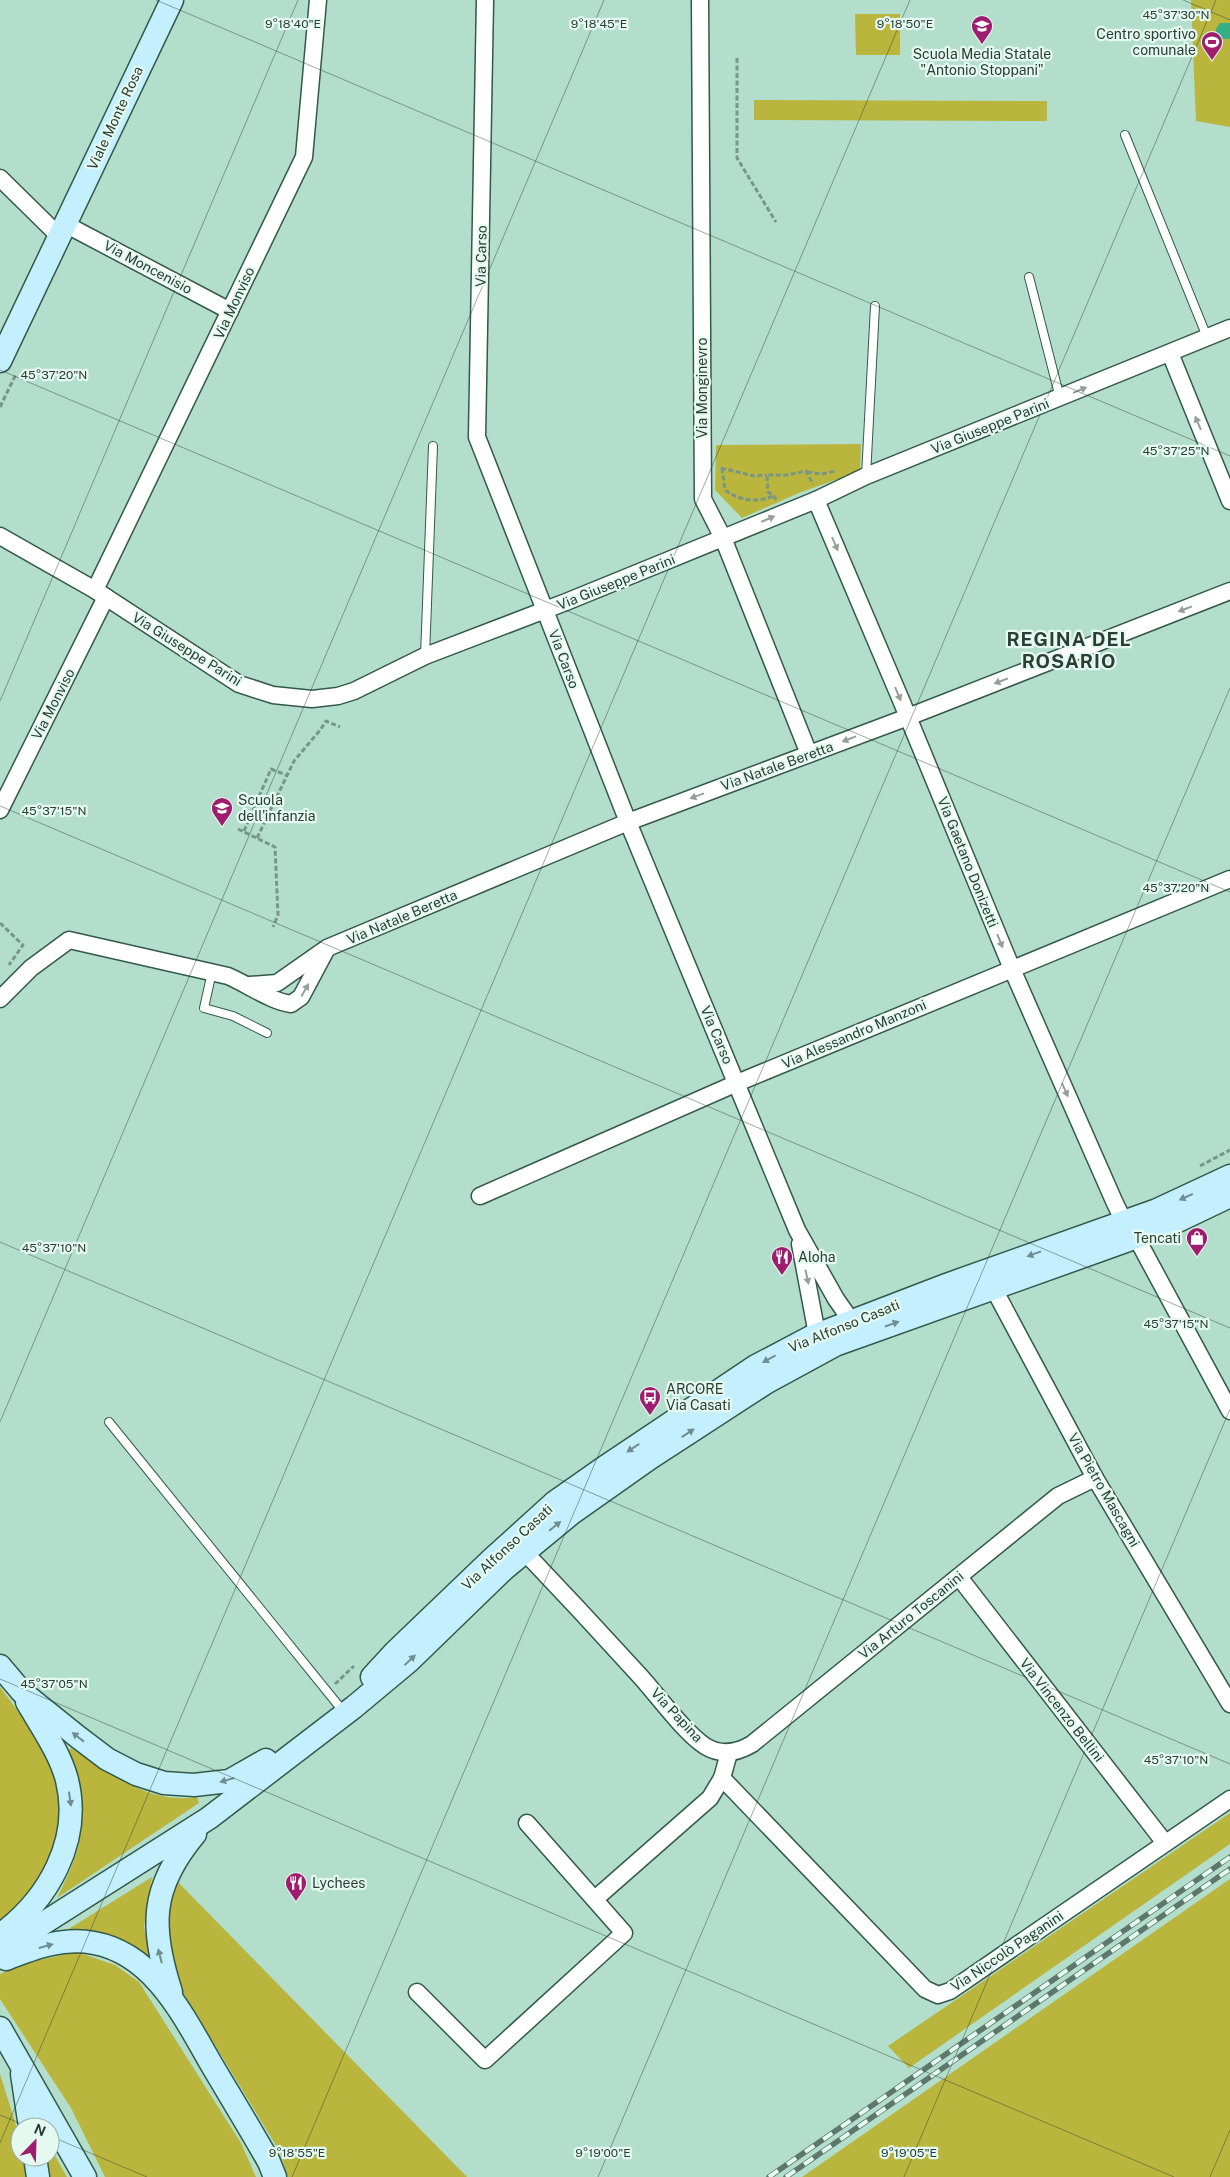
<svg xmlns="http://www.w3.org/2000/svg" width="1230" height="2177" viewBox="0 0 1230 2177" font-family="'Public Sans',sans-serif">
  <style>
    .green { fill: #b9b53d }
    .water { fill: #34af88 }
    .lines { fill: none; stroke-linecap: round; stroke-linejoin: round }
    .lane-casing { stroke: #32594a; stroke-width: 10 }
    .street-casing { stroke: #32594a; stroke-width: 19 }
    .secondary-casing { stroke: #32594a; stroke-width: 25 }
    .path { stroke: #789789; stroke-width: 3; stroke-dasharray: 5 2.5; stroke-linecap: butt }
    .lane { stroke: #fff; stroke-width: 8 }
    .street { stroke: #fff; stroke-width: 16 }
    .secondary { stroke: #c3effe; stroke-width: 22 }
    .rail-casing { stroke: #5d776c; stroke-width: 5.5 }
    .rail { stroke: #e4faf0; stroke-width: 4; stroke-dasharray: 11; stroke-linecap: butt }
    .oneway { fill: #969e9a }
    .oneway2 { fill: #708d90 }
    .ticks { fill: none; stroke: #2c3d36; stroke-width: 1; stroke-opacity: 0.45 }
    .labels { text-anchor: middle; stroke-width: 4.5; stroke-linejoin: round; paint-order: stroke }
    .poi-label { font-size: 14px; fill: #2c3d36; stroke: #e4faf0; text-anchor: start }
    .street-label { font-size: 14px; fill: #2c3d36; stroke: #e4faf0 }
    .district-label { font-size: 19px; font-weight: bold; letter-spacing: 1px; fill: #2c3d36; stroke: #e4faf0 }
    .ticks-label { font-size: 12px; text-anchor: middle; fill: #2c3d36; stroke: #e4faf0; stroke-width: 4.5; stroke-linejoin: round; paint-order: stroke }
  </style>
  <rect width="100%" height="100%" fill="#b4decc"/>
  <g class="green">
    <path d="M 1191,0 L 1230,0 L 1230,127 L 1196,121 Z"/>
    <path d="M 855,14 L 900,14 L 900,55 L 856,55 Z"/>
    <path d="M 754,100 L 1047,101 L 1047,121 L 754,120 Z"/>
    <path d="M 861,444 L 860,471 L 799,493 L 742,518 L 715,490 L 716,445 Z"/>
    <path d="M 0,1687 L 34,1733 L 59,1785 L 60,1837 L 43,1880 L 0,1926 Z"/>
    <path d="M 71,1748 C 110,1773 149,1805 197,1797 L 199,1803 L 57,1898 C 79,1855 88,1829 77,1780 C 75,1770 70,1761 68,1750 Z"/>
    <path d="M 1230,1813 L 1230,1844 L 909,2068 L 888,2046 Z"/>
    <path d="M 152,1877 L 144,1927 L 151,1959 L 145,1961 L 67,1930 Z"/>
    <path d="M 173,1877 L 467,2177 L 288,2177 L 280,2152 L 182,1991 L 173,1971 L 163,1926 Z"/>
    <path d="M 1230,1879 L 1230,2177 L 802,2177 Z"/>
    <path d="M 77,1952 L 115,1965 L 139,1982 L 241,2143 L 256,2177 L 105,2177 L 71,2108 L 0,1999 L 0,1974 L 25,1963 Z"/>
    <path d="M 0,2074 L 20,2138 L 20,2157 L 23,2157 L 27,2177 L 0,2177 Z"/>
    <path d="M 50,2147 L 67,2177 L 50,2177 L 47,2157 L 50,2157 Z"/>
  </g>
  <path class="water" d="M 1220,23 L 1230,23 L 1230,39 L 1222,39 L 1216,36 L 1216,29 Z"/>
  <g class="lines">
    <g class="lane-casing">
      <g id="lane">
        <path d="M 1125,135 L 1207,337"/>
        <path d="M 1029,277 L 1060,398"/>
        <path d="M 866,476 L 875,306"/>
        <path d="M 425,656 L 433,446"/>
        <path d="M 212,972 L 204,1008 L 233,1016 L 267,1033"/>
        <path d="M 109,1422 L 343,1711"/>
      </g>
    </g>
    <g class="street-casing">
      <g id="street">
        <path d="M 485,0 L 477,437 L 628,822 L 797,1230 L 836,1299 L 857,1329"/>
        <path d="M 700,0 L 703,499 L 723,538 L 809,754"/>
        <path d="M 0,178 L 59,236"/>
        <path d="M 65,224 L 230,311"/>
        <path d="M 1170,353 L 1230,501"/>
        <path d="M 816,500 L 901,700 L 1012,969 L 1114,1201 L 1124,1222 L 1136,1237 L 1230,1411"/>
        <path d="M 0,536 L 95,590 L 239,684 L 273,695 L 312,699 L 338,696 L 354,691 L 425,656 L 566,602 L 816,500 L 866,476 L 1230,328"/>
        <path d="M 95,590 L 304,157 L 318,0"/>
        <path d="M 0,810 L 106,597"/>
        <path d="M 250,985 L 277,983 L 327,948 L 628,822 L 908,717 L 1230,591"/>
        <path d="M 0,999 L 31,968 L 69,940 L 228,976 C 249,985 270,1001 291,1004 L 301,997 L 325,952"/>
        <path d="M 480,1196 L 737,1083 L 1230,879"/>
        <path d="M 800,1244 L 819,1345"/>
        <path d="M 988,1278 L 1095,1478 L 1230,1704"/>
        <path d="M 518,1545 C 559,1588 600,1632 640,1676 C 659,1697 683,1731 705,1746 C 721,1756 737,1753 752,1744 L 1058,1496 L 1095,1478"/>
        <path d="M 959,1577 L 1165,1843"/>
        <path d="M 722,1778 L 925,1989 L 938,1995 L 950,1991 L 1230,1799"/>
        <path d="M 595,1899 L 710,1798 L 722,1778 L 729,1753"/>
        <path d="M 417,1992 L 485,2060 L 624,1933 L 527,1823"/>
      </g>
    </g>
    <g class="secondary-casing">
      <g id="secondary">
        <path d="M 0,361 L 172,0"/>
        <path d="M 0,1666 L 22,1692 L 78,1737 L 107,1759 L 136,1774 L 164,1783 L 194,1785 L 229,1781 L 266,1760"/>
        <path d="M 372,1677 L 395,1652 L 491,1560 L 555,1502 L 605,1467 L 756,1366 L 811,1337 L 949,1284 L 1157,1210 L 1230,1176"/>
        <path d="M 0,1935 C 48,1900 82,1841 67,1780 C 60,1753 41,1726 27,1702"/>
        <path d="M 0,1956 L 28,1933 L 209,1818 L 354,1707 L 408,1662 L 504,1569 L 572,1513 L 650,1458 L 767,1382 L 835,1345 L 1165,1227 L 1230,1196"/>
        <path d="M 6,1959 C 34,1948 63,1937 94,1943 C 155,1954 185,2019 213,2067 C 232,2099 251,2130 269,2162 L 275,2177"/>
        <path d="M 171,1992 C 150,1927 150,1888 195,1834"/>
        <path d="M 0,2028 L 85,2177"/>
        <path d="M 22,2074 L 30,2127"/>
        <path d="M 35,2157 L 38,2177"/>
      </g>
    </g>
    <g class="path">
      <path d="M 737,58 L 737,158 L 776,222"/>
      <path d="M 0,407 L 16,374"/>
      <path d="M 721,468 L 754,476 L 767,475"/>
      <path d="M 722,468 L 725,490 C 741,501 755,503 774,496"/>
      <path d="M 807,472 L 822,474 L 835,471"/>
      <path d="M 776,500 L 774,496 L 768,492 L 767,475 L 787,475 L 806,471 L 813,484"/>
      <path d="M 238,829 L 275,847 L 278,915 L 273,927"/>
      <path d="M 244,831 L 271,769 L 286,775"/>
      <path d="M 257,838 L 294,761 L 321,729 L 326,721 L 340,727"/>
      <path d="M 0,923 L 23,945 L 9,965"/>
      <path d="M 1200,1166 L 1230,1150"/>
      <path d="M 335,1684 L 354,1666"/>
    </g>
    <use href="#lane" class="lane"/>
    <use href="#street" class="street"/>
    <use href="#secondary" class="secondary"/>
    <g class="rail-casing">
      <g id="rail">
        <path d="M 769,2177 L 1230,1857"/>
        <path d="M 786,2177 L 1230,1869"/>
      </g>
    </g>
    <use href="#rail" class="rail"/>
  </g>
  <defs><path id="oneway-solid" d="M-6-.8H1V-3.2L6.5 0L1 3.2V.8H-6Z" transform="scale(1.25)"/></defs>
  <g class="oneway">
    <use href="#oneway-solid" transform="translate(1080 390) rotate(-22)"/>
    <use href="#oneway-solid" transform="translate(1198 423) rotate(-113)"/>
    <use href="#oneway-solid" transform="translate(768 519) rotate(-23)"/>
    <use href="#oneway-solid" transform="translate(835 544) rotate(67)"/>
    <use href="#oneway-solid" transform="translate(1185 609) rotate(159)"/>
    <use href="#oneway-solid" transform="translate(1001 681) rotate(159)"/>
    <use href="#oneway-solid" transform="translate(898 694) rotate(67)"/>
    <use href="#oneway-solid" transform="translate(849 739) rotate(159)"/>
    <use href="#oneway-solid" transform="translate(697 796) rotate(160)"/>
    <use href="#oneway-solid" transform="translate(1000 941) rotate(68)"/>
    <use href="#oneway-solid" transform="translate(305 990) rotate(-61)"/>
    <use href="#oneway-solid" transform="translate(1065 1090) rotate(66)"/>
    <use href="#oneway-solid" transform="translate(807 1277) rotate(78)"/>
  </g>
  <g class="oneway2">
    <use href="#oneway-solid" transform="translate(1186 1197) rotate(156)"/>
    <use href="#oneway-solid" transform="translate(1034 1254) rotate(160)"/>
    <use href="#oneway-solid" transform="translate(892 1324) rotate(-19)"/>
    <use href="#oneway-solid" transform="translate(769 1359) rotate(151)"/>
    <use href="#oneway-solid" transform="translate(688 1433) rotate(-33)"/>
    <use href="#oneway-solid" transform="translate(633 1448) rotate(147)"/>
    <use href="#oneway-solid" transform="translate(555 1526) rotate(-39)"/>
    <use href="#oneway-solid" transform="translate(410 1660) rotate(-43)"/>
    <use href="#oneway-solid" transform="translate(78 1737) rotate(-142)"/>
    <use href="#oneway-solid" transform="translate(227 1780) rotate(164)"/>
    <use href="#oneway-solid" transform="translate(70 1799) rotate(82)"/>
    <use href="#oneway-solid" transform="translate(46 1946) rotate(-15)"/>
    <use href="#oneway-solid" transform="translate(160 1956) rotate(-104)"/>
  </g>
  <path class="ticks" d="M 156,0 L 1230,456M 1183,0 L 1230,20M 0,370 L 1230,892M 0,701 L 298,0M 0,806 L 1230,1328M 0,1242 L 1230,1764M 0,1422 L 604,0M 0,1679 L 1174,2177M 0,2115 L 29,2127M 50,2136 L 147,2177M 0,2143 L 910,0M 292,2177 L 1216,0M 598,2177 L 1230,688M 904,2177 L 1230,1409M 1210,2177 L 1230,2130"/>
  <defs>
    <g id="school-pin" transform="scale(1.125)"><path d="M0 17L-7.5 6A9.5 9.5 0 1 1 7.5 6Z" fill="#9f1d6f" stroke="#e4faf0"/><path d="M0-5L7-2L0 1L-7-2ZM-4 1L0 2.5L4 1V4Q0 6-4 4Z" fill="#fff"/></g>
    <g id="stadium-pin" transform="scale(1.125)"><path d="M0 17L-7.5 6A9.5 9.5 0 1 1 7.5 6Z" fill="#9f1d6f" stroke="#e4faf0"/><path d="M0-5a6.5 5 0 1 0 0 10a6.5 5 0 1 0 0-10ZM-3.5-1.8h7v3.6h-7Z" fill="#fff"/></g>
    <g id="shop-pin" transform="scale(1.125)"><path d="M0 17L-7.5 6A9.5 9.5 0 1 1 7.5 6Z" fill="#9f1d6f" stroke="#e4faf0"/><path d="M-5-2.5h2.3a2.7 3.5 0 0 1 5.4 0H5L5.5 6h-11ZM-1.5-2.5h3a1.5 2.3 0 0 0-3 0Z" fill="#fff"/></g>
    <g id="restaurant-pin" transform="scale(1.125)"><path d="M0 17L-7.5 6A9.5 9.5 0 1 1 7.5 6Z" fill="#9f1d6f" stroke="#e4faf0"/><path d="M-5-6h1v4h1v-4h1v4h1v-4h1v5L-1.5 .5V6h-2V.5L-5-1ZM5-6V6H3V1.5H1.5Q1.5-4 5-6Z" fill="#fff"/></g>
    <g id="bus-pin" transform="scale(1.125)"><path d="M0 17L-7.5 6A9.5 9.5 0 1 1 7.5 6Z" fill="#9f1d6f" stroke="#e4faf0"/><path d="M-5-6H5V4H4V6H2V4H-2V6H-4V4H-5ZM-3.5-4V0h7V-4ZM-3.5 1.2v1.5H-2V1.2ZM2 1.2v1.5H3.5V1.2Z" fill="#fff"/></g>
  </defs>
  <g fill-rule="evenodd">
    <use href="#school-pin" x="982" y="26"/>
    <use href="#stadium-pin" x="1212" y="42"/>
    <use href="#school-pin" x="222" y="808"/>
    <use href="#shop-pin" x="1197" y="1238"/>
    <use href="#restaurant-pin" x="782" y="1257"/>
    <use href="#bus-pin" x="650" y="1397"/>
    <use href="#restaurant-pin" x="296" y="1883"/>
  </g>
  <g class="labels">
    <g class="poi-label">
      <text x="1196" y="39" text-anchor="end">Centro sportivo<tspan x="1196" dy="16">comunale</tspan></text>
      <text x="982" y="59" text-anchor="middle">Scuola Media Statale<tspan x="982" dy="16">"Antonio Stoppani"</tspan></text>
      <text x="238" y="805">Scuola<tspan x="238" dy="16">dell'infanzia</tspan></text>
      <text x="1181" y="1243" text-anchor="end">Tencati</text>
      <text x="798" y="1262">Aloha</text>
      <text x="666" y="1394">ARCORE<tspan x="666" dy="16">Via Casati</tspan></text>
      <text x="312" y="1888">Lychees</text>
    </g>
    <g class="street-label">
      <text transform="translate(115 118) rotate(-65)" y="5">Viale Monte Rosa</text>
      <text transform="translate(481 256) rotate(-89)" y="5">Via Carso</text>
      <text transform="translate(148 267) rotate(28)" y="5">Via Moncenisio</text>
      <text transform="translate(234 303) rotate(-65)" y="5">Via Monviso</text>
      <text transform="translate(702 388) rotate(-90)" y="5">Via Monginevro</text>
      <text transform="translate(990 426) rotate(-22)" y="5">Via Giuseppe Parini</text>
      <text transform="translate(616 582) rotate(-22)" y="5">Via Giuseppe Parini</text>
      <text transform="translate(187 649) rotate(32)" y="5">Via Giuseppe Parini</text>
      <text transform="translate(564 659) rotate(69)" y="5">Via Carso</text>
      <text transform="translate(53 704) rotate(-63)" y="5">Via Monviso</text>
      <text transform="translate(777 766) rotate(-20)" y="5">Via Natale Beretta</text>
      <text transform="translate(968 862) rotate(68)" y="5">Via Gaetano Donizetti</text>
      <text transform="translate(402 917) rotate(-23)" y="5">Via Natale Beretta</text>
      <text transform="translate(854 1034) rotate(-23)" y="5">Via Alessandro Manzoni</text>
      <text transform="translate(717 1035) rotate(67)" y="5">Via Carso</text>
      <text transform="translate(844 1326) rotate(-22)" y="5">Via Alfonso Casati</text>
      <text transform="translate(1104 1490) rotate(60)" y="5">Via Pietro Mascagni</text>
      <text transform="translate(507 1547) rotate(-43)" y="5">Via Alfonso Casati</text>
      <text transform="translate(911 1615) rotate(-39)" y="5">Via Arturo Toscanini</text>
      <text transform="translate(1062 1710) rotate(52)" y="5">Via Vincenzo Bellini</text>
      <text transform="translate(677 1715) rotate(47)" y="5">Via Papina</text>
      <text transform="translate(1007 1951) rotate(-34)" y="5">Via Niccolò Paganini</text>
    </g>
    <g class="district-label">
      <text x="1069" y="646">REGINA DEL<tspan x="1069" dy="22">ROSARIO</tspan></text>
    </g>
  </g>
  <g class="ticks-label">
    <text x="1176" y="19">45°37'30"N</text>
    <text x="293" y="28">9°18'40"E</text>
    <text x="599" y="28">9°18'45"E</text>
    <text x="905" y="28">9°18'50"E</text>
    <text x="54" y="379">45°37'20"N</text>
    <text x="1176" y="455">45°37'25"N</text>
    <text x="54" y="815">45°37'15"N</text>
    <text x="1176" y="892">45°37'20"N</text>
    <text x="54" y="1252">45°37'10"N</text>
    <text x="1176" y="1328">45°37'15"N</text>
    <text x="54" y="1688">45°37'05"N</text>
    <text x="1176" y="1764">45°37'10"N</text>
    <text x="297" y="2157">9°18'55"E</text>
    <text x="603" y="2157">9°19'00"E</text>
    <text x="909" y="2157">9°19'05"E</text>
  </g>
  <g transform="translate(35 2142) rotate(23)"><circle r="24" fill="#e4faf0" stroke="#9aaea6"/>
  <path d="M0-4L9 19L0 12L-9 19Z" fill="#9f1d6f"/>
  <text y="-8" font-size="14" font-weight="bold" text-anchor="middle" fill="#2c3d36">N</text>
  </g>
</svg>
